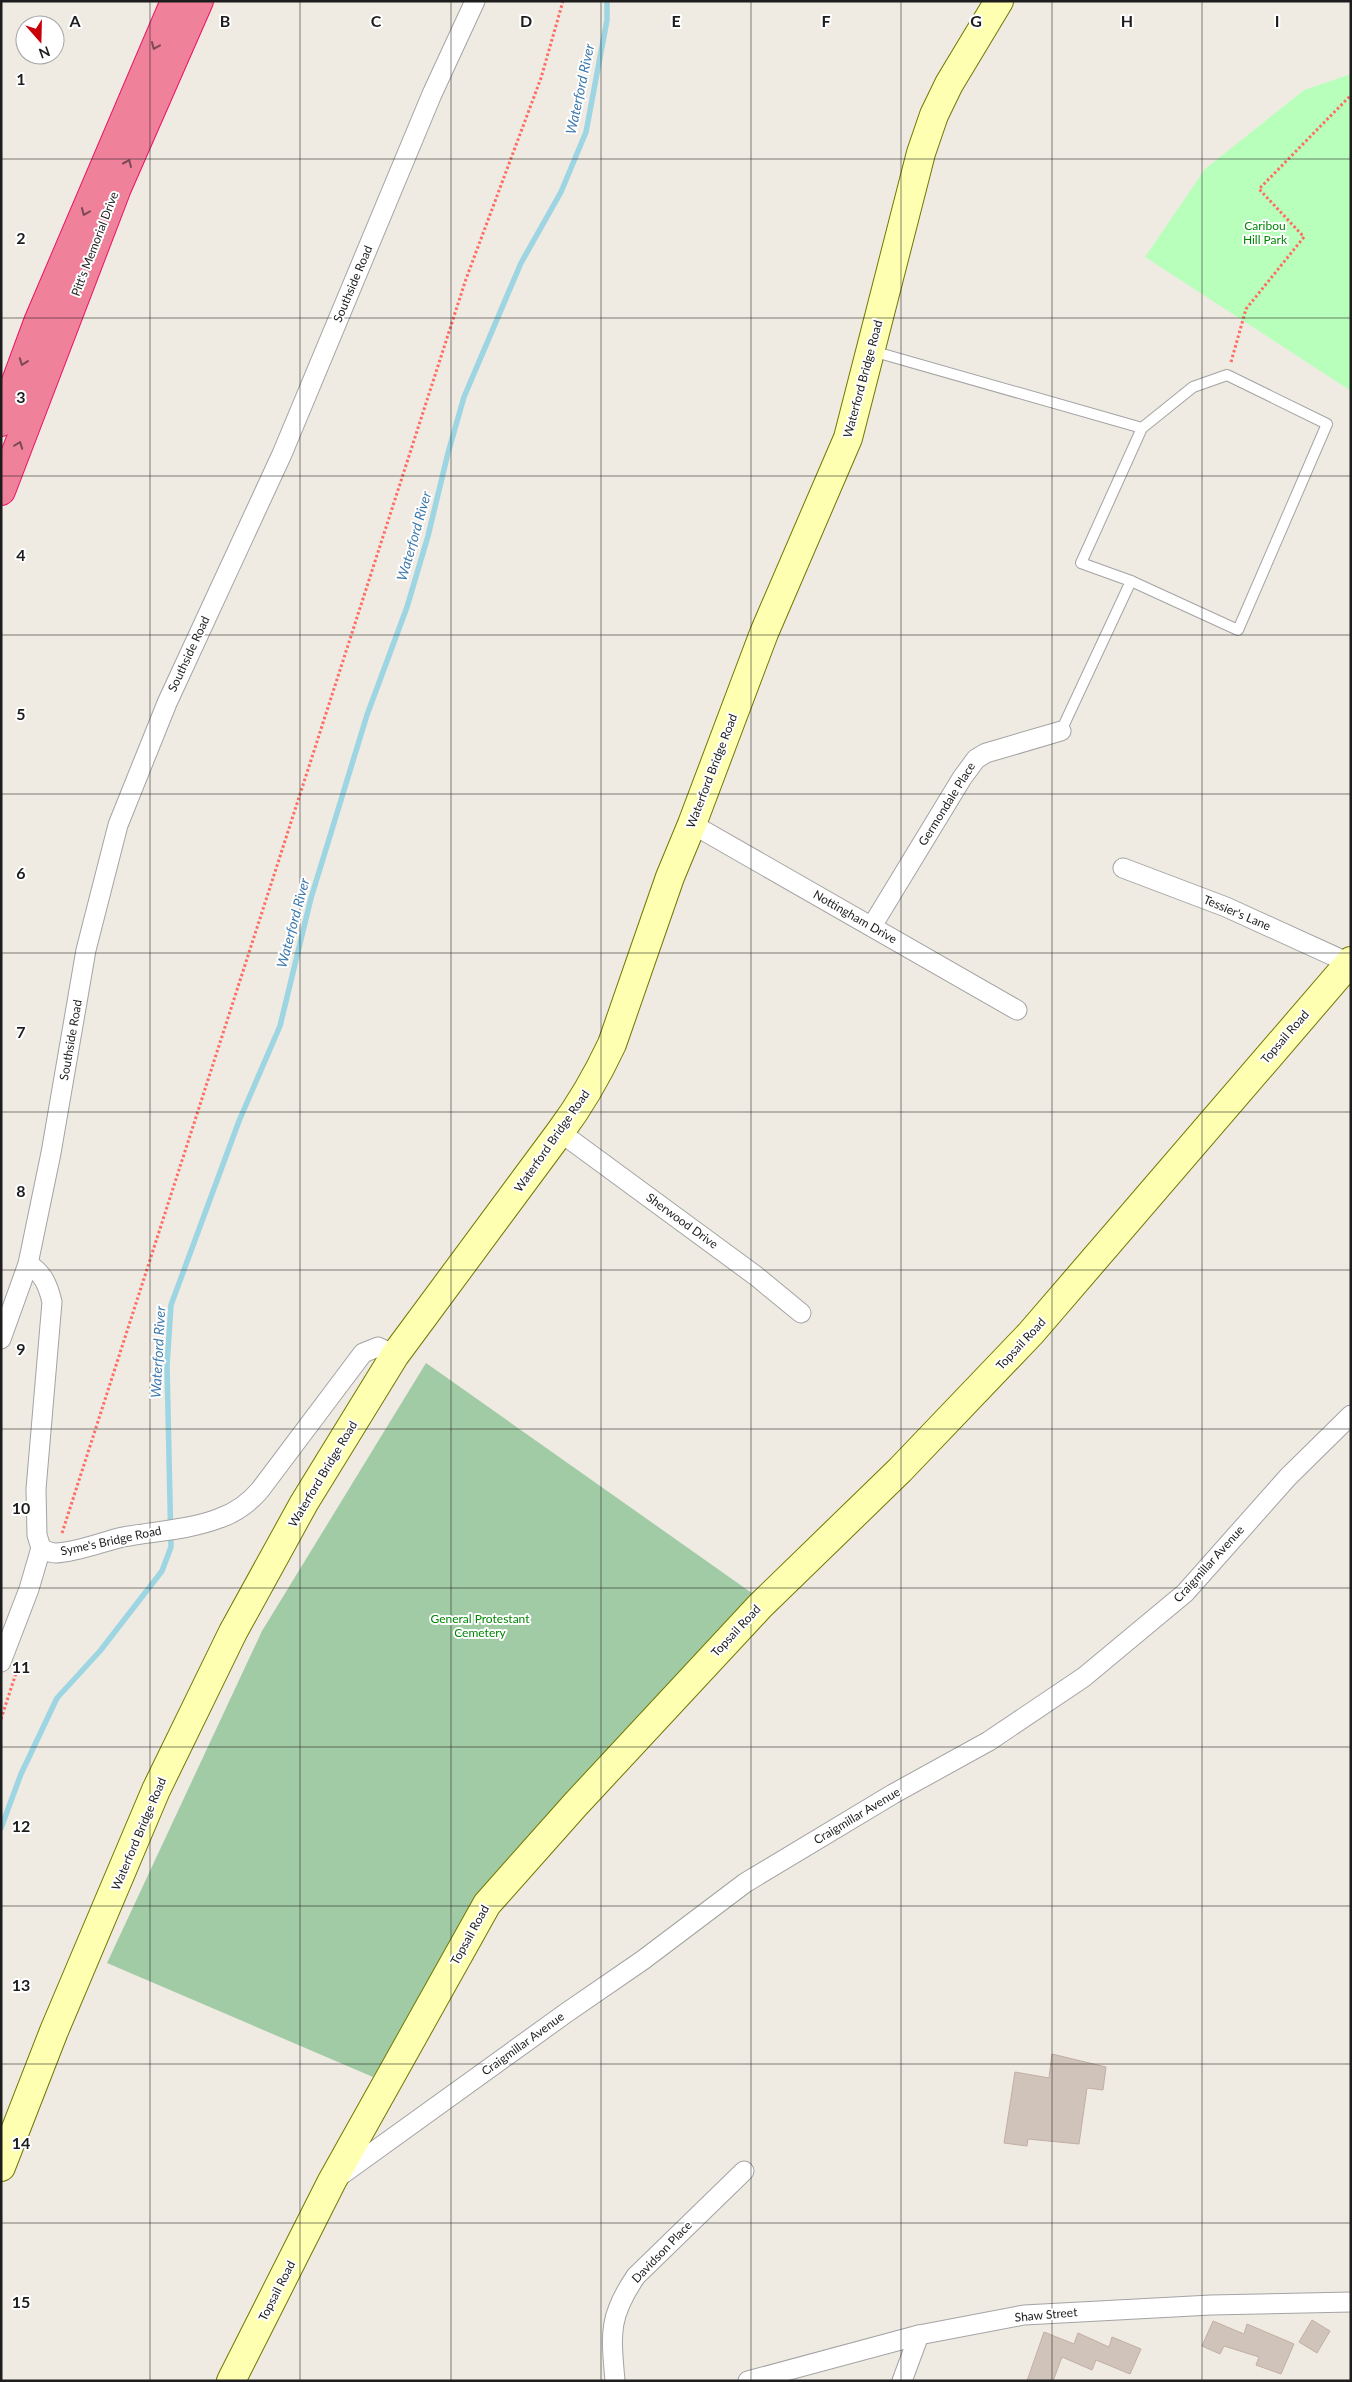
<svg xmlns="http://www.w3.org/2000/svg" width="1352" height="2382" viewBox="0 0 1352 2382" font-family="Lato,sans-serif">
  <style>
    .cemetery { fill: #a0cba5 }
    .park { fill: #b9ffbc }
    .lines { fill: none; stroke-linecap: round; stroke-linejoin: round }
    .stream { stroke: #9dd5e2; stroke-width: 5.5 }
    .building { fill: #d0c3ba; stroke: #c2afa3 }
    .lane-casing { stroke: #a4a4a4; stroke-width: 12 }
    .street-casing { stroke: #a4a4a4; stroke-width: 21 }
    .secondary-casing { stroke: #707800; stroke-width: 30 }
    .highway-casing { stroke: #ea1266; stroke-width: 30 }
    .path { stroke: #ff6c63; stroke-width: 3; stroke-dasharray: 2.5 2.5; stroke-linecap: butt }
    .lane { stroke: #fff; stroke-width: 10 }
    .street { stroke: #fff; stroke-width: 19 }
    .secondary { stroke: #feffb0; stroke-width: 28 }
    .highway { stroke: #ef819a; stroke-width: 28 }
    .oneway { stroke: #7b4a55 }
    .grid { fill: none; stroke: #1d1d1d; stroke-width: 1; stroke-opacity: 0.55 }
    .labels { text-anchor: middle; stroke-width: 4; stroke-linejoin: round; paint-order: stroke }
    .park-label { font-size: 12px; fill: #018606; stroke: #fff }
    .street-label { font-size: 12px; fill: #1d1d1d; stroke: #fff }
    .water-label { font-size: 14px; font-style: italic; fill: #3e7aae; stroke: #fff }
    .grid-label { font-size: 16px; text-anchor: middle; font-weight: bold; fill: #1d1d1d; stroke: #fff; stroke-width: 4; stroke-linejoin: round; paint-order: stroke }
  </style>
  <rect width="100%" height="100%" fill="#efeae2"/>
  <path class="cemetery" d="M 426,1363 L 756,1596 L 476,1900 L 373,2077 L 107,1963 L 262,1631 Z"/>
  <path class="park" d="M 1351,74 L 1351,391 L 1145,257 L 1205,169 L 1304,90 Z"/>
  <g class="lines">
    <path class="stream" d="M 1,1828 L 21,1774 L 57,1698 L 100,1651 L 162,1571 L 171,1547 L 167,1365 L 171,1305 L 239,1121 L 280,1026 L 311,898 L 367,715 L 407,607 L 428,536 L 448,453 L 464,397 L 521,263 L 561,192 L 586,132 L 607,20 L 607,1"/>
  </g>
  <g class="building">
    <path d="M 1052,2054 L 1106,2067 L 1103,2090 L 1087,2088 L 1079,2144 L 1028,2139 L 1027,2146 L 1004,2143 L 1015,2072 L 1049,2078 Z"/>
    <path d="M 1312,2320 L 1330,2331 L 1317,2353 L 1299,2342 Z"/>
    <path d="M 1213,2321 L 1244,2334 L 1247,2324 L 1294,2344 L 1281,2374 L 1256,2365 L 1259,2357 L 1224,2346 L 1220,2354 L 1202,2346 Z"/>
    <path d="M 1044,2332 L 1074,2344 L 1078,2333 L 1109,2347 L 1112,2337 L 1141,2349 L 1130,2374 L 1096,2360 L 1092,2370 L 1062,2357 L 1053,2381 L 1027,2381 Z"/>
  </g>
  <g class="lines">
    <g class="lane-casing">
      <g id="lane">
        <path d="M 872,351 L 1142,428 L 1081,563 L 1131,581 L 1061,731"/>
        <path d="M 1131,581 L 1238,630 L 1327,424 L 1227,375 L 1193,387 L 1142,428"/>
      </g>
    </g>
    <g class="street-casing">
      <g id="street">
        <path d="M 692,824 L 1017,1010"/>
        <path d="M 1123,868 L 1226,907 L 1349,963"/>
        <path d="M 872,926 L 962,778 L 976,759 L 986,753 L 1061,731"/>
        <path d="M 560,1132 L 756,1276 L 801,1313"/>
        <path d="M 28,1264 C 43,1273 48,1285 52,1302 L 36,1489 L 37,1535 L 41,1548 C 46,1551 50,1553 56,1553 C 78,1552 101,1542 123,1537 C 155,1531 189,1530 220,1518 C 237,1512 249,1503 260,1490 L 363,1353 L 378,1347 L 395,1355"/>
        <path d="M 1,1339 L 28,1264 L 51,1153 L 86,950 L 118,825 L 167,703 L 282,454 L 432,94 L 475,1"/>
        <path d="M 1,1662 L 29,1589 L 41,1548"/>
        <path d="M 337,2178 L 566,2013 L 643,1960 L 745,1883 L 893,1794 L 989,1741 L 1084,1677 L 1185,1593 L 1288,1477 L 1351,1415"/>
        <path d="M 615,2381 C 611,2334 608,2317 636,2276 L 744,2171"/>
        <path d="M 748,2381 L 919,2335 L 1024,2315 L 1211,2305 L 1351,2302"/>
        <path d="M 902,2381 L 919,2335"/>
      </g>
    </g>
    <g class="secondary-casing">
      <g id="secondary">
        <path d="M 1,2167 L 54,2031 L 156,1790 L 233,1632 L 304,1503 L 395,1355 L 560,1132 C 581,1104 597,1076 612,1044 L 670,877 L 692,824 L 764,633 L 848,438 L 921,153 L 934,115 L 949,84 L 999,1"/>
        <path d="M 231,2381 L 332,2181 L 487,1904 L 575,1805 L 760,1606 L 900,1470 L 1031,1333 L 1351,961"/>
      </g>
    </g>
    <g class="highway-casing">
      <g id="highway">
        <path d="M 1,422 L 38,322 L 175,1"/>
        <path d="M 1,491 L 117,188 L 199,1"/>
      </g>
    </g>
    <g class="path">
      <path d="M 1231,362 L 1246,309 L 1304,237 L 1259,189 L 1351,95"/>
      <path d="M 62,1533 L 466,279 L 541,78 L 563,1"/>
      <path d="M 1,1719 L 16,1673"/>
    </g>
    <use href="#lane" class="lane"/>
    <use href="#street" class="street"/>
    <use href="#secondary" class="secondary"/>
    <use href="#highway" class="highway"/>
  </g>
  <defs><path id="oneway-chevron" d="M-2-3.5L2.5 0L-2 3.5" fill="none" stroke-width="1.6" stroke-linecap="round" stroke-linejoin="round" transform="scale(1.25)"/></defs>
  <g class="oneway">
    <use href="#oneway-chevron" transform="translate(155 46) rotate(113)"/>
    <use href="#oneway-chevron" transform="translate(128 163) rotate(-66)"/>
    <use href="#oneway-chevron" transform="translate(85 212) rotate(113)"/>
    <use href="#oneway-chevron" transform="translate(23 362) rotate(110)"/>
    <use href="#oneway-chevron" transform="translate(19 445) rotate(-69)"/>
  </g>
  <path class="grid" d="M 150,1 L 150,2381M 300,1 L 300,2381M 451,1 L 451,2381M 601,1 L 601,2381M 751,1 L 751,2381M 901,1 L 901,2381M 1052,1 L 1052,2381M 1202,1 L 1202,2381M 1,159 L 1351,159M 1,318 L 1351,318M 1,476 L 1351,476M 1,635 L 1351,635M 1,794 L 1351,794M 1,953 L 1351,953M 1,1112 L 1351,1112M 1,1270 L 1351,1270M 1,1429 L 1351,1429M 1,1588 L 1351,1588M 1,1747 L 1351,1747M 1,1906 L 1351,1906M 1,2064 L 1351,2064M 1,2223 L 1351,2223"/>
  <g class="labels">
    <g class="park-label">
      <text x="1265" y="230">Caribou<tspan x="1265" dy="14">Hill Park</tspan></text>
      <text x="480" y="1623">General Protestant<tspan x="480" dy="14">Cemetery</tspan></text>
    </g>
    <g class="street-label">
      <text transform="translate(95 244) rotate(-69)" y="4">Pitt's Memorial Drive</text>
      <text transform="translate(353 284) rotate(-67)" y="4">Southside Road</text>
      <text transform="translate(863 379) rotate(-75)" y="4">Waterford Bridge Road</text>
      <text transform="translate(189 654) rotate(-65)" y="4">Southside Road</text>
      <text transform="translate(712 771) rotate(-69)" y="4">Waterford Bridge Road</text>
      <text transform="translate(947 804) rotate(-58)" y="4">Germondale Place</text>
      <text transform="translate(1237 913) rotate(23)" y="4">Tessier's Lane</text>
      <text transform="translate(855 917) rotate(30)" y="4">Nottingham Drive</text>
      <text transform="translate(1285 1037) rotate(-49)" y="4">Topsail Road</text>
      <text transform="translate(71 1040) rotate(-80)" y="4">Southside Road</text>
      <text transform="translate(552 1141) rotate(-55)" y="4">Waterford Bridge Road</text>
      <text transform="translate(682 1221) rotate(36)" y="4">Sherwood Drive</text>
      <text transform="translate(1021 1344) rotate(-47)" y="4">Topsail Road</text>
      <text transform="translate(323 1474) rotate(-59)" y="4">Waterford Bridge Road</text>
      <text transform="translate(111 1541) rotate(-12)" y="4">Syme's Bridge Road</text>
      <text transform="translate(1209 1564) rotate(-48)" y="4">Craigmillar Avenue</text>
      <text transform="translate(736 1631) rotate(-47)" y="4">Topsail Road</text>
      <text transform="translate(857 1816) rotate(-31)" y="4">Craigmillar Avenue</text>
      <text transform="translate(139 1834) rotate(-67)" y="4">Waterford Bridge Road</text>
      <text transform="translate(470 1935) rotate(-61)" y="4">Topsail Road</text>
      <text transform="translate(523 2044) rotate(-36)" y="4">Craigmillar Avenue</text>
      <text transform="translate(662 2252) rotate(-46)" y="4">Davidson Place</text>
      <text transform="translate(277 2291) rotate(-63)" y="4">Topsail Road</text>
      <text transform="translate(1046 2315) rotate(-5)" y="4">Shaw Street</text>
    </g>
    <g class="water-label">
      <text transform="translate(580 89) rotate(-78)" y="5">Waterford River</text>
      <text transform="translate(414 536) rotate(-74)" y="5">Waterford River</text>
      <text transform="translate(293 923) rotate(-75)" y="5">Waterford River</text>
      <text transform="translate(158 1352) rotate(-87)" y="5">Waterford River</text>
    </g>
  </g>
  <g class="grid-label">
    <text x="75" y="27">A</text>
    <text x="225" y="27">B</text>
    <text x="376" y="27">C</text>
    <text x="526" y="27">D</text>
    <text x="676" y="27">E</text>
    <text x="826" y="27">F</text>
    <text x="976" y="27">G</text>
    <text x="1127" y="27">H</text>
    <text x="1277" y="27">I</text>
    <text x="21" y="85">1</text>
    <text x="21" y="244">2</text>
    <text x="21" y="403">3</text>
    <text x="21" y="561">4</text>
    <text x="21" y="720">5</text>
    <text x="21" y="879">6</text>
    <text x="21" y="1038">7</text>
    <text x="21" y="1197">8</text>
    <text x="21" y="1355">9</text>
    <text x="21" y="1514">10</text>
    <text x="21" y="1673">11</text>
    <text x="21" y="1832">12</text>
    <text x="21" y="1991">13</text>
    <text x="21" y="2149">14</text>
    <text x="21" y="2308">15</text>
  </g>
  <rect width="1352" height="2382" fill="none" stroke="#1d1d1d" stroke-width="5"/>
  <g transform="translate(40 40) rotate(160)"><circle r="24" fill="#ffffff" stroke="#a5a5a5"/>
  <path d="M0-4L9 19L0 12L-9 19Z" fill="#ca0009"/>
  <text y="-8" font-size="14" font-weight="bold" text-anchor="middle" fill="#1d1d1d">N</text>
  </g>
</svg>
